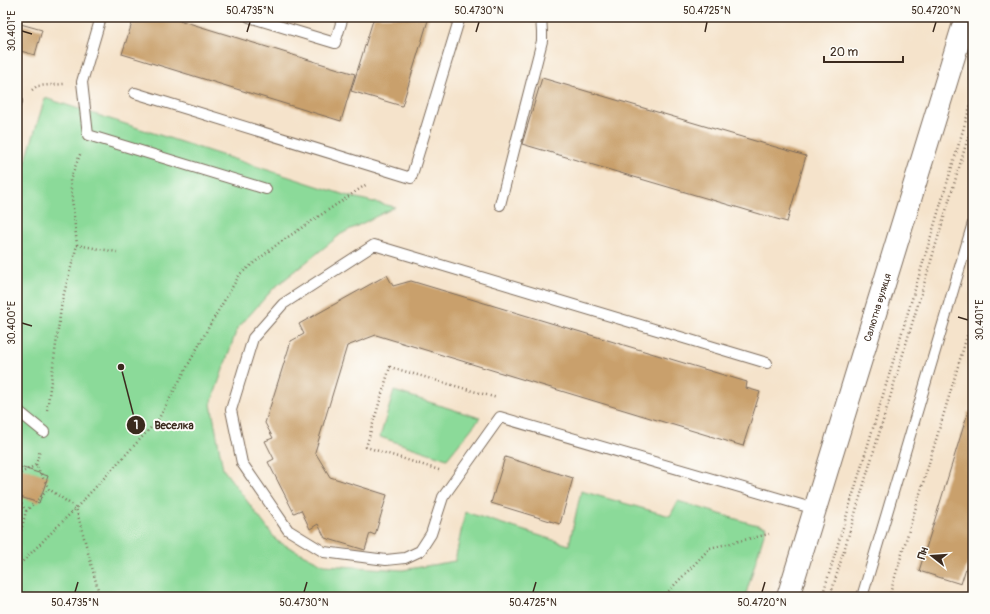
<svg xmlns="http://www.w3.org/2000/svg" width="990" height="614" viewBox="0 0 990 614" font-family="Pangolin,sans-serif">
  <style>
    .green { fill: #8bda99; stroke: #63825c }
    .building { fill: #c9a06c }
    .lines { fill: none; stroke-linecap: round; stroke-linejoin: round }
    .service-casing { stroke: #7c6b5b; stroke-width: 12 }
    .tertiary-casing { stroke: #7c6b5b; stroke-width: 24 }
    .path { stroke: #7c6b5b; stroke-width: 2.5; stroke-dasharray: 1 3; stroke-linecap: butt }
    .service { stroke: #fff; stroke-width: 10 }
    .tertiary { stroke: #fff; stroke-width: 22 }
    .ticks { fill: none; stroke: #3b2a1e; stroke-width: 1.5 }
    .labels { text-anchor: middle; stroke-width: 4; stroke-linejoin: round; paint-order: stroke }
    .street-label { font-size: 10px; fill: #3b2a1e; stroke: #fdfcf7 }
    .leader { fill: none; stroke: #3b2a1e; stroke-width: 1.5 }
    .callout-dot { fill: #3b2a1e; stroke: #fdfcf7; stroke-width: 1.5 }
    .mark-label { font-size: 12px; text-anchor: middle; font-weight: bold; fill: #fff }
    .callout-label { font-size: 11px; text-anchor: middle; font-weight: bold; fill: #3b2a1e; stroke: #fdfcf7; stroke-width: 4; stroke-linejoin: round; paint-order: stroke }
    .neatline { fill: none; stroke: #3b2a1e; stroke-width: 1.5 }
    .ticks-label { font-size: 10px; text-anchor: middle; fill: #3b2a1e }
  </style>
  <rect width="100%" height="100%" fill="#fdfcf7"/>
  <filter id="ink" filterUnits="userSpaceOnUse"><feTurbulence type="fractalNoise" baseFrequency=".025" numOctaves="2"/><feDisplacementMap in="SourceGraphic" scale="8" xChannelSelector="R" yChannelSelector="G"/><feConvolveMatrix kernelMatrix="1 2 1 2 8 2 1 2 1" color-interpolation-filters="sRGB"/></filter>
  <filter id="wash" filterUnits="userSpaceOnUse"><feTurbulence type="fractalNoise" baseFrequency=".012" numOctaves="4" result="noise"/><feDisplacementMap in="SourceGraphic" scale="16" xChannelSelector="R" yChannelSelector="G"/><feGaussianBlur stdDeviation="0.9" result="paint"/><feColorMatrix in="noise" values="0 0 0 0 0 0 0 0 0 0 0 0 0 0 0 0 0 1.4 0 .05"/><feComposite in="paint" operator="in"/></filter>
  <g filter="url(#wash)">
    <rect width="100%" height="100%" fill="#f5e3cb"/>
    <g class="green">
      <path d="M 45,98 L 348,196 L 395,207 L 341,234 L 273,289 L 237,329 L 211,404 L 223,469 L 277,541 L 324,565 L 403,570 L 455,561 L 465,512 L 569,545 L 581,491 L 670,516 L 678,501 L 746,522 L 766,527 L 745,597 L 17,597 L 17,189 Z"/>
      <path d="M 394,391 L 480,418 L 447,459 L 380,437 Z"/>
    </g>
    <g id="blocks">
      <g class="building">
        <path d="M 134,17 L 169,17 L 355,74 L 341,121 L 122,54 Z"/>
        <path d="M 374,17 L 429,17 L 402,106 L 351,91 Z"/>
        <path d="M 17,23 L 42,30 L 35,55 L 17,50 Z"/>
        <path d="M 542,78 L 806,156 L 787,222 L 522,144 Z"/>
        <path d="M 387,275 L 393,286 L 411,281 L 747,382 L 746,388 L 760,392 L 743,446 L 376,335 L 347,346 L 315,452 L 330,477 L 387,495 L 375,535 L 370,533 L 365,550 L 325,538 L 318,524 L 310,529 L 301,510 L 294,513 L 268,462 L 274,459 L 265,441 L 273,438 L 265,423 L 291,341 L 304,334 L 299,324 Z"/>
        <path d="M 968,412 L 973,412 L 973,546 L 961,584 L 919,571 Z"/>
        <path d="M 505,457 L 573,478 L 560,524 L 491,503 Z"/>
        <path d="M 17,466 L 48,476 L 39,503 L 17,496 Z"/>
      </g>
    </g>
  </g>
  <g filter="url(#ink)">
    <use href="#blocks" fill-opacity="0" stroke="#7c6b5b" stroke-width="1"/>
    <g class="lines">
      <g class="service-casing">
        <g id="service">
          <path d="M 101,17 L 82,82 L 88,135 L 266,189"/>
          <path d="M 249,17 L 335,43 L 343,17"/>
          <path d="M 135,93 L 411,178 L 460,17"/>
          <path d="M 17,101 L 17,102"/>
          <path d="M 500,205 L 542,41 L 542,32 L 541,17"/>
          <path d="M 767,363 L 374,245 L 283,304 L 253,338 L 231,410 L 242,463 L 288,530 L 324,552 L 386,560 L 405,558 L 420,551 L 431,534 L 443,497 L 500,417 L 815,509"/>
          <path d="M 17,410 L 44,432"/>
          <path d="M 862,597 L 973,223"/>
        </g>
      </g>
      <g class="tertiary-casing">
        <g id="tertiary">
          <path id="s1" d="M 788,597 L 966,17"/>
        </g>
      </g>
      <g class="path">
        <path d="M 32,90 L 37,86 L 64,84"/>
        <path d="M 77,245 L 117,252"/>
        <path d="M 47,410 L 62,301 L 77,245 L 70,180 L 81,152"/>
        <path d="M 36,465 L 40,450"/>
        <path d="M 439,470 L 366,447 L 390,367 L 497,398"/>
        <path d="M 17,475 L 36,465 L 49,489 L 76,508 L 100,597"/>
        <path d="M 17,497 L 26,511 L 17,547"/>
        <path d="M 26,511 L 49,489"/>
        <path d="M 17,567 L 76,508 L 158,420 L 211,323 L 240,274 L 279,243 L 367,184"/>
        <path d="M 663,597 L 710,548 L 769,534"/>
        <path d="M 822,597 L 973,97"/>
        <path d="M 830,597 L 973,121"/>
        <path d="M 889,597 L 973,316"/>
      </g>
      <use href="#service" class="service"/>
      <use href="#tertiary" class="tertiary"/>
    </g>
  </g>
  <path class="ticks" d="M 22,31 L 32,34M 247,32 L 250,22M 476,32 L 479,22M 705,32 L 707,22M 933,32 L 936,22M 958,317 L 968,320M 22,323 L 32,326M 75,592 L 78,582M 304,592 L 307,582M 533,592 L 536,582M 762,592 L 765,582"/>
  <g class="labels">
    <g class="street-label">
      <text dy="4" stroke="none"><textPath href="#s1" startOffset="303">Салютна вулиця</textPath></text>
    </g>
  </g>
  <path class="leader" d="M121 367L136 425"/>
  <g class="callout-dot">
    <circle cx="121" cy="367" r="4"/>
    <circle cx="136" cy="425" r="10"/>
  </g>
  <g class="mark-label">
    <text x="136" y="429">1</text>
  </g>
  <g class="callout-label">
    <text x="174" y="429">Веселка</text>
  </g>
  <rect width="990" height="614" fill="none" stroke="#fdfcf7" stroke-width="44"/>
  <g transform="translate(932 556) rotate(287)" stroke="#fdfcf7" stroke-width="3" paint-order="stroke">
  <path d="M0-3L7 15L0 10L-7 15Z" fill="#3b2a1e"/>
  <text y="-6" font-size="11" font-weight="bold" text-anchor="middle" fill="#3b2a1e">Пн</text>
  </g>
  <path d="M824 56v6h79v-6" fill="none" stroke="#3b2a1e" stroke-width="2"/>
  <text x="830" y="56" font-size="12" fill="#3b2a1e" stroke="#fdfcf7" stroke-width="3" paint-order="stroke">20 m</text>
  <rect x="22" y="22" width="946" height="570" class="neatline"/>
  <g class="ticks-label">
    <text x="250" y="14">50.4735°N</text>
    <text x="479" y="14">50.4730°N</text>
    <text x="707" y="14">50.4725°N</text>
    <text x="936" y="14">50.4720°N</text>
    <text transform="translate(11 31) rotate(-90)" y="4">30.401°E</text>
    <text transform="translate(979 320) rotate(-90)" y="4">30.401°E</text>
    <text transform="translate(11 323) rotate(-90)" y="4">30.400°E</text>
    <text x="75" y="606">50.4735°N</text>
    <text x="304" y="606">50.4730°N</text>
    <text x="533" y="606">50.4725°N</text>
    <text x="762" y="606">50.4720°N</text>
  </g>
</svg>
